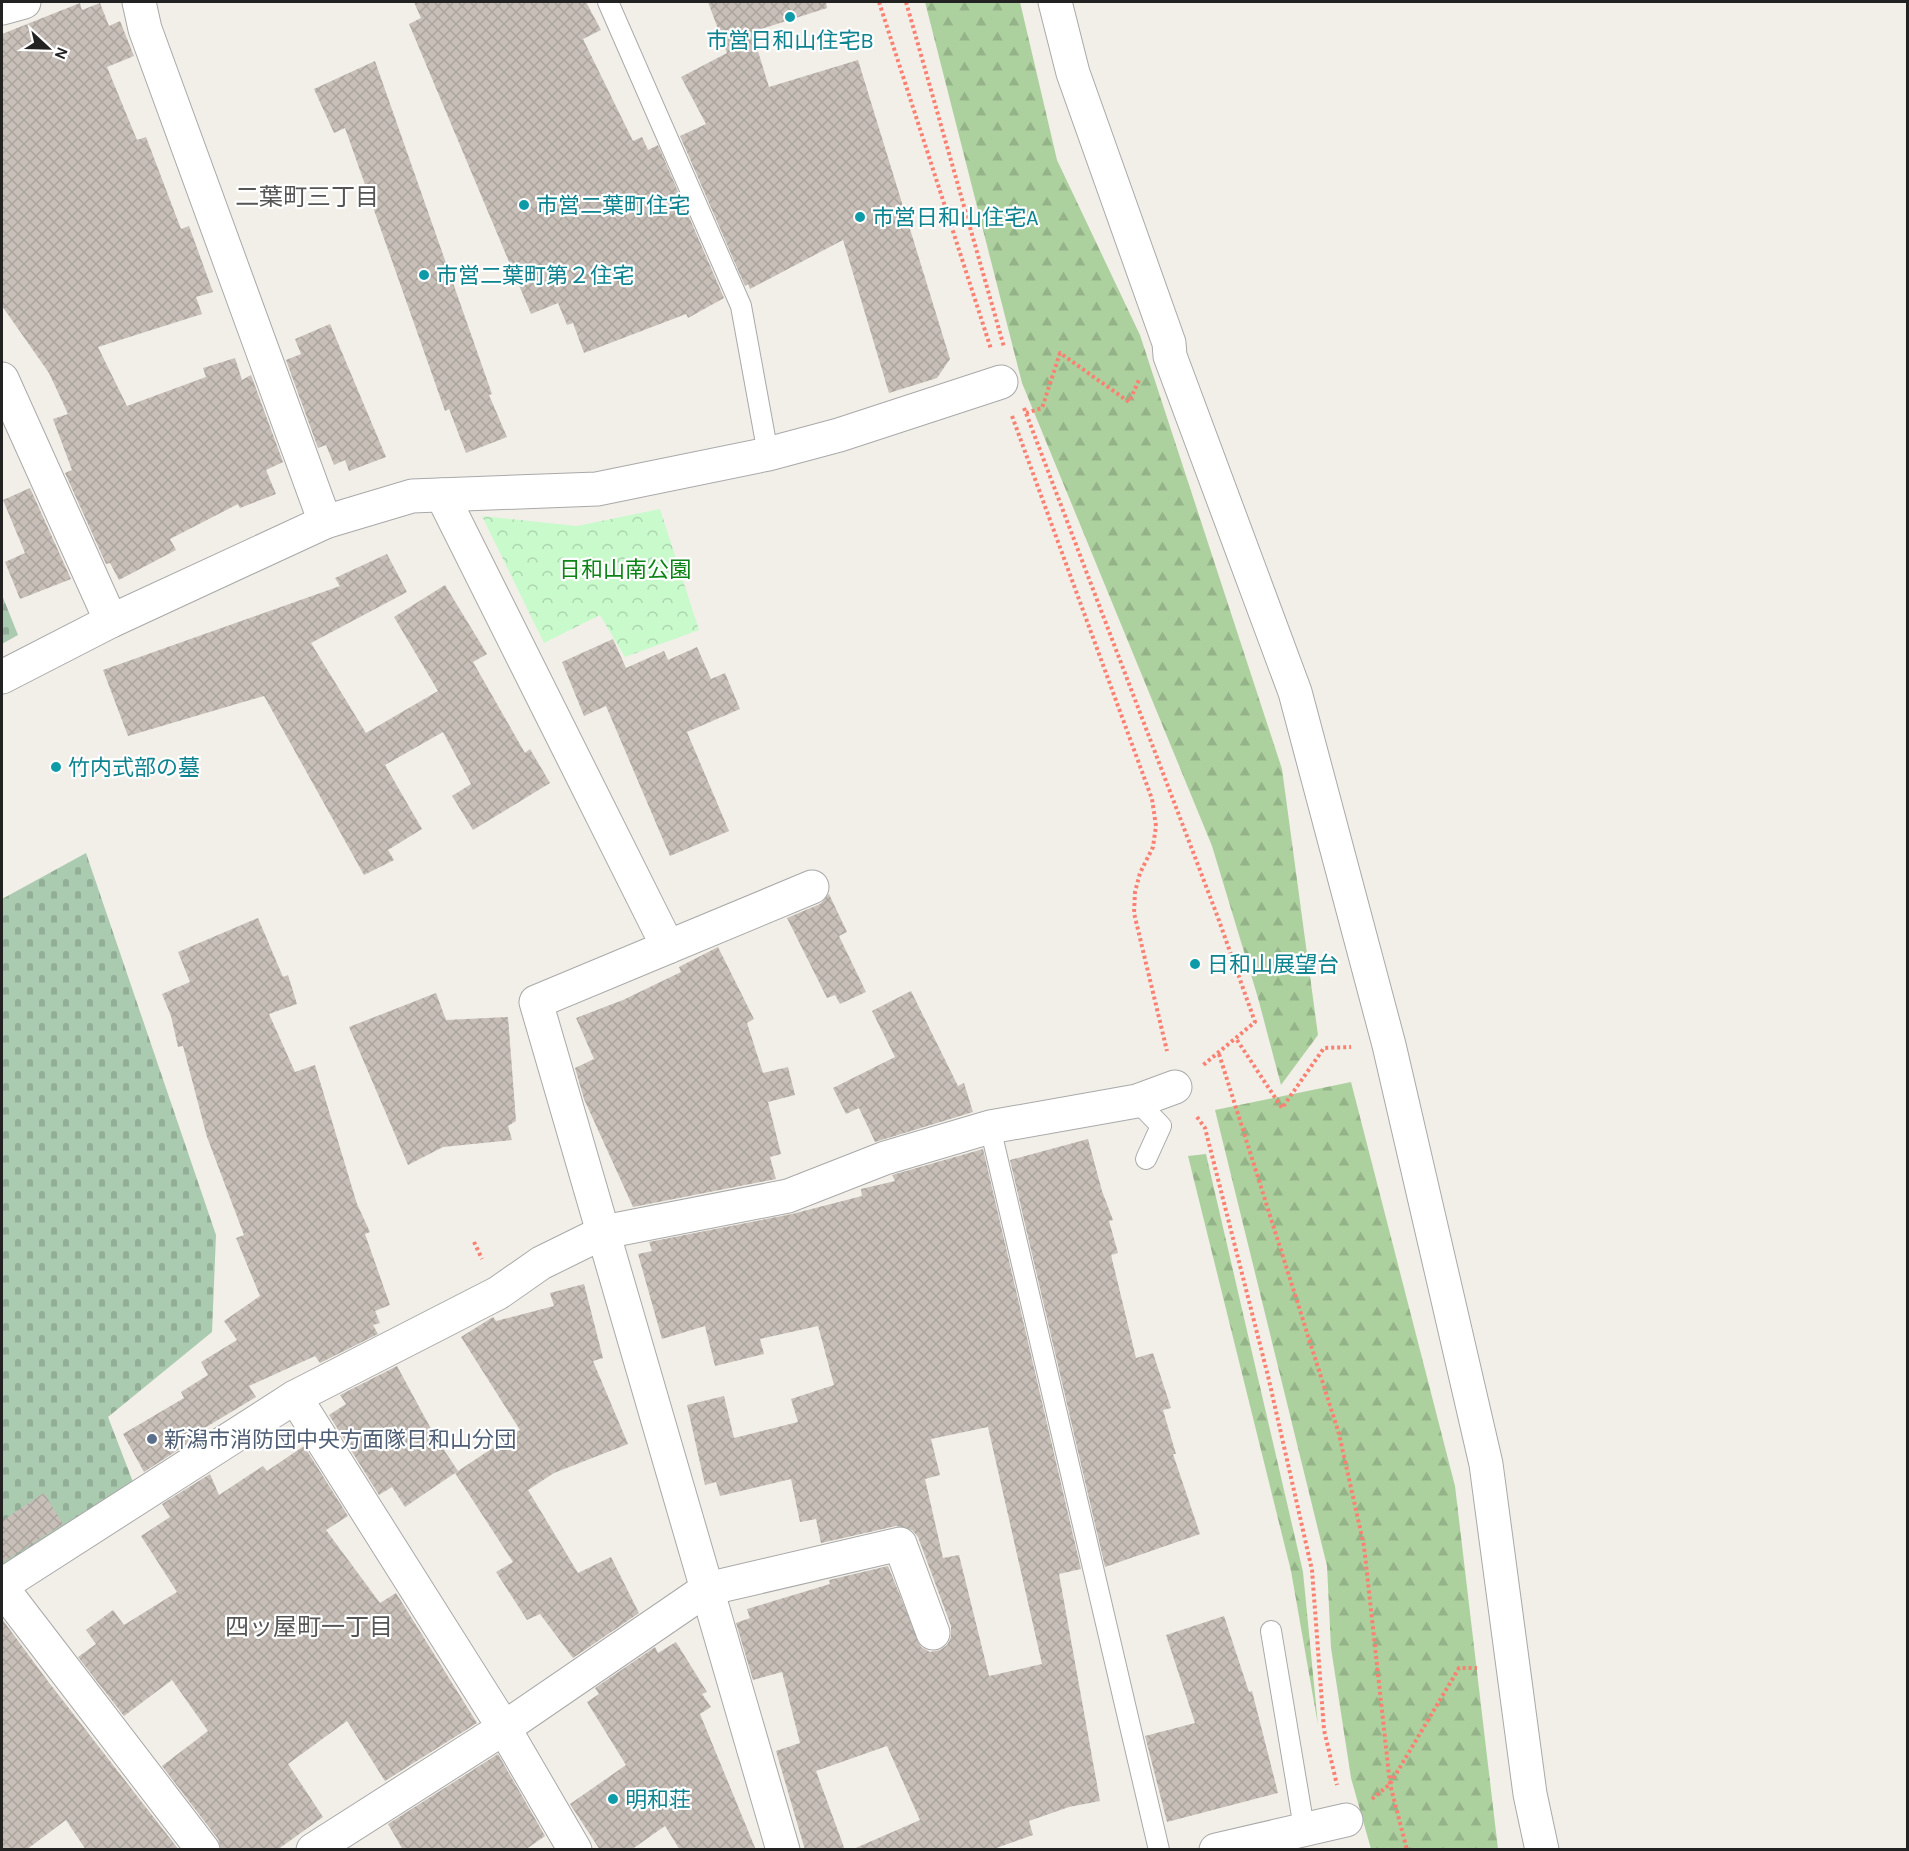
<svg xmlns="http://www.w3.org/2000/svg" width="1909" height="1851" viewBox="0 0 1909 1851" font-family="Karla,'Noto Sans JP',sans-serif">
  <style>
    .forest { fill: url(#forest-firs) }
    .cemetery { fill: url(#cemetery-stones) }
    .park { fill: url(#park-crowns) }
    .building { fill: url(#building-cross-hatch); fill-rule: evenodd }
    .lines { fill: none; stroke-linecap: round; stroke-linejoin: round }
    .service-casing { stroke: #a9a9a9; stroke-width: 22 }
    .minor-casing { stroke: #a9a9a9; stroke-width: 35 }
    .tertiary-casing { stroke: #a9a9a9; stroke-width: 35 }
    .path { stroke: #fa8072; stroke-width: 4; stroke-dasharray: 3 3; stroke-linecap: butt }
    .service { stroke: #fff; stroke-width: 20 }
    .minor { stroke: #fff; stroke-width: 33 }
    .tertiary { stroke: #fff; stroke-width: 33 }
    .culture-dot { fill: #0f9aa8; stroke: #fff; stroke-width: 2 }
    .service-dot { fill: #5c6f8a; stroke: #fff; stroke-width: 2 }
    .labels { text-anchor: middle; stroke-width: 4.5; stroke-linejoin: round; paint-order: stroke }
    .culture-label { font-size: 22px; fill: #0d838f; stroke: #fff; text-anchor: start }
    .park-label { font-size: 22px; fill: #0c8416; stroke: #fff }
    .service-label { font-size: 22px; fill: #4e5e75; stroke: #fff; text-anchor: start }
    .neighbourhood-label { font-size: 24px; fill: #555; stroke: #fff }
  </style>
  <defs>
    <pattern id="forest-firs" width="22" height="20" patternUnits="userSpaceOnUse" patternTransform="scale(1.5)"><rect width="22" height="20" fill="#add19e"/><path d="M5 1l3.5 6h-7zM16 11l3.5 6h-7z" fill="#95b388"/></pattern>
    <pattern id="cemetery-stones" width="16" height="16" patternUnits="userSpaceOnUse" patternTransform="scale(1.5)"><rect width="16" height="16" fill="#aacbaf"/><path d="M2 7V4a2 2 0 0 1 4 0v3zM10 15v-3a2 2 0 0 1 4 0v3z" fill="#92ae96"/></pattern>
    <pattern id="park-crowns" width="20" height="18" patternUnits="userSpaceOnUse" patternTransform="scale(1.5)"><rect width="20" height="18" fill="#c8facc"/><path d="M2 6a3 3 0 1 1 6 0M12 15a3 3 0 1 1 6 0" fill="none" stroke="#acd6af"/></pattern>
    <pattern id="building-cross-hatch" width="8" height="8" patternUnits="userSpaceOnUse" patternTransform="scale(1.5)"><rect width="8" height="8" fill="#c7bfb8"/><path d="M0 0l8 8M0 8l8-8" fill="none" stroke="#aba49e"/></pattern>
  </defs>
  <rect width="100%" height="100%" fill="#f2efe9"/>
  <g class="forest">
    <path d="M 925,2 L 1020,2 L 1057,160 L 1140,335 L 1282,769 L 1318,1035 L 1281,1085 L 1258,998 L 1212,846 L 1022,383 Z"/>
    <path d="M 1351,1082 L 1455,1486 L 1498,1849 L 1371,1849 L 1351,1778 L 1331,1648 L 1327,1566 L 1215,1110 Z"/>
    <path d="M 1206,1154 L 1303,1572 L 1318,1725 L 1291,1571 L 1188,1156 Z"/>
  </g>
  <g class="cemetery">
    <path d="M 2,595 L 18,635 L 2,644 Z"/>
    <path d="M 86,853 L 216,1235 L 212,1332 L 108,1417 L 133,1482 L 2,1579 L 2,899 Z"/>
  </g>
  <path class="park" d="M 660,509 L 699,630 L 625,657 L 600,615 L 544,643 L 482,516 L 577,526 Z"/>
  <g class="building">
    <path d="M 414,2 L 586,2 L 601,30 L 583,39 L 633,141 L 642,137 L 648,150 L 658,145 L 724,298 L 688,318 L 686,314 L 584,353 L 573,323 L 567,325 L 558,303 L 531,314 L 409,24 L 421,18 Z"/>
    <path d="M 708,2 L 826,2 L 827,8 L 752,32 L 769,87 L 858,60 L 950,359 L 937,378 L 889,393 L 843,240 L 750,289 L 748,284 L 745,286 L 680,136 L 706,124 L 681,77 L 727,53 Z"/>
    <path d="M 80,3 L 82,10 L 100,3 L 109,26 L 120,21 L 134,56 L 107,67 L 137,140 L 146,137 L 181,229 L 189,226 L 213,292 L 196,297 L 202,314 L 98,347 L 127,406 L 206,377 L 203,368 L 235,358 L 242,380 L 251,375 L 283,462 L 266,470 L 276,494 L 240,508 L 238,504 L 170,539 L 176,550 L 119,580 L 110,563 L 106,564 L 65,473 L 72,470 L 53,419 L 68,414 L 49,373 L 2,306 L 2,34 Z"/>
    <path d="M 375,61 L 492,394 L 489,395 L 507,437 L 466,453 L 449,409 L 445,411 L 345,128 L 334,133 L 314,89 Z"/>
    <path d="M 330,324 L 386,457 L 349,471 L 345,460 L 334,465 L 326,445 L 318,448 L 286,360 L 301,354 L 295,339 Z"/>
    <path d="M 30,488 L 71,579 L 20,599 L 5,562 L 25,553 L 3,500 Z"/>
    <path d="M 387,554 L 407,592 L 311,643 L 366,733 L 438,691 L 394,617 L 445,585 L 487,654 L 473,662 L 525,753 L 530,749 L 550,783 L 473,830 L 452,796 L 471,784 L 443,732 L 385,765 L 422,829 L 388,850 L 394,860 L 364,875 L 264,696 L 128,736 L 103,670 L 340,586 L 335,578 Z"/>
    <path d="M 613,639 L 626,668 L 664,651 L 668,660 L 697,647 L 711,679 L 725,673 L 740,709 L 687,732 L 729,831 L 670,856 L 606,706 L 584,716 L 562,662 Z"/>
    <path d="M 829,894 L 847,932 L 839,936 L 866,992 L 840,1004 L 835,995 L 827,998 L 787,918 L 820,904 Z"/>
    <path d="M 258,918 L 283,977 L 288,975 L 297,1004 L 269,1014 L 295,1072 L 315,1065 L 357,1204 L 370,1232 L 365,1234 L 390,1305 L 375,1311 L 380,1323 L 373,1325 L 378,1334 L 320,1363 L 315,1356 L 249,1386 L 256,1397 L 193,1435 L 195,1439 L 144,1472 L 123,1434 L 184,1398 L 181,1392 L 208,1375 L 201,1362 L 237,1340 L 224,1321 L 260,1296 L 236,1238 L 244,1235 L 207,1137 L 183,1046 L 178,1047 L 171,1016 L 162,994 L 190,982 L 178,952 Z"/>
    <path d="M 718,947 L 754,1019 L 747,1023 L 763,1073 L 788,1067 L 795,1095 L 768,1102 L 781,1154 L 770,1157 L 776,1179 L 633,1207 L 584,1099 L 575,1068 L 594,1059 L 576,1018 L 623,1000 L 681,972 L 679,967 Z"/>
    <path d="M 911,991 L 958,1086 L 964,1083 L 973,1112 L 875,1142 L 859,1108 L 846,1114 L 833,1088 L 895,1057 L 872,1011 Z"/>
    <path d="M 436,993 L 446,1020 L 508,1017 L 516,1121 L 508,1126 L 512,1140 L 443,1147 L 408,1165 L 349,1027 Z"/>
    <path d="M 1088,1139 L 1102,1191 L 1113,1220 L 1109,1221 L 1118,1253 L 1111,1255 L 1136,1358 L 1153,1353 L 1171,1408 L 1163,1410 L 1176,1454 L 1173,1454 L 1200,1534 L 1105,1567 L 1010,1160 Z"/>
    <path d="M 983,1149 L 1081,1569 L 1059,1574 L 1100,1801 L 1069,1807 L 1029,1821 L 1033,1835 L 991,1850 L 851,1850 L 920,1820 L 887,1746 L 816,1771 L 845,1850 L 805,1850 L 776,1751 L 800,1743 L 782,1672 L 753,1680 L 736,1623 L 750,1618 L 747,1609 L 830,1584 L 829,1580 L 888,1566 L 921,1647 L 930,1652 L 940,1650 L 947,1645 L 951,1637 L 951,1626 L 918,1537 L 912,1530 L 896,1526 L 821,1543 L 816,1519 L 800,1522 L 791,1479 L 720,1496 L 716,1482 L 705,1485 L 687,1405 L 724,1396 L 734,1438 L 798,1422 L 791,1399 L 834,1385 L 818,1326 L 760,1339 L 764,1354 L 715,1366 L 705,1326 L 662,1339 L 638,1254 L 652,1251 L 649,1242 L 792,1214 L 862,1196 L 861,1189 L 895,1181 L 892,1175 ZM 988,1427 L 1042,1664 L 989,1676 L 959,1555 L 943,1558 L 925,1479 L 940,1475 L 931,1439 Z"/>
    <path d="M 584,1284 L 603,1358 L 593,1361 L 628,1444 L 554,1473 L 528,1490 L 578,1573 L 611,1557 L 639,1613 L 573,1658 L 540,1614 L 527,1620 L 496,1572 L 513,1562 L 455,1473 L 520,1430 L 461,1337 L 493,1317 L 496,1321 L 554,1306 L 550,1293 Z"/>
    <path d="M 397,1366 L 436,1438 L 458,1471 L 405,1507 L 392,1487 L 379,1495 L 329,1415 L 346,1404 L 340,1395 Z"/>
    <path d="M 304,1446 L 348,1516 L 326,1530 L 380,1603 L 396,1593 L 477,1723 L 385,1781 L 347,1721 L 288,1764 L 323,1817 L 277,1850 L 221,1850 L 218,1839 L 162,1766 L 208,1731 L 172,1680 L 124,1716 L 78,1657 L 96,1644 L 86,1630 L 113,1610 L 124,1625 L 177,1592 L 141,1536 L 170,1517 L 162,1504 L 210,1474 L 219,1495 L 263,1466 L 267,1471 Z"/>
    <path d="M 44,1493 L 63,1524 L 2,1563 L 2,1521 Z"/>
    <path d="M 1224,1616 L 1249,1692 L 1252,1691 L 1278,1793 L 1167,1822 L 1145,1736 L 1195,1723 L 1166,1635 Z"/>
    <path d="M 2,1619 L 47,1680 L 179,1850 L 86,1850 L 66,1820 L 26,1850 L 2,1850 Z"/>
    <path d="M 676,1642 L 707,1692 L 702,1694 L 711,1707 L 700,1714 L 756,1850 L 680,1850 L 665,1826 L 631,1850 L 600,1850 L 570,1804 L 626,1765 L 587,1702 L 599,1694 L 595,1688 L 655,1647 L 658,1653 Z"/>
    <path d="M 498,1754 L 545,1836 L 525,1850 L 403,1850 L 388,1824 Z"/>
  </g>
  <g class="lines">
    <g class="service-casing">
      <g id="service">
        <path d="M 608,2 L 741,306 L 768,454"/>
        <path d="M 1137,1101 L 1161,1126 L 1146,1159"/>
        <path d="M 990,1127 L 1159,1850"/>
        <path d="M 1271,1631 L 1304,1828"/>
      </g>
    </g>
    <g class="minor-casing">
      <g id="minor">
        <path d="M 139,2 L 145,29 L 325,522"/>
        <path d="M 2,8 L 24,2"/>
        <path d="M 2,379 L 111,621"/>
        <path d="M 442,495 L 668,947 L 812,887"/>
        <path d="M 2,677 L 111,621 L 325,522 L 412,496 L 597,489 L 768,454 L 839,435 L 1001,382"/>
        <path d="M 668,947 L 536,1002 L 783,1850"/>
        <path d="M 295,1397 L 504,1728 L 575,1850"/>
        <path d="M 2,1585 L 295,1397 L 498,1293 L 541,1263 L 604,1232 L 788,1196 L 885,1158 L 990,1127 L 1137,1101 L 1175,1087"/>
        <path d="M 2,1588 L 203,1850"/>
        <path d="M 313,1850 L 504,1728 L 707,1589 L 900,1544 L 933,1633"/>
        <path d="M 1216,1850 L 1346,1820"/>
      </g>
    </g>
    <g class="tertiary-casing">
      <path id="tertiary" d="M 1055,2 L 1073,73 L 1169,343 L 1170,356 L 1295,692 L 1389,1045 L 1486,1464 L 1530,1794 L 1542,1850"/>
    </g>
    <g class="path">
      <path d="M 879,2 L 991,349"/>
      <path d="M 906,2 L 1004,347"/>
      <path d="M 1024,408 L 1217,915 L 1255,1022 L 1202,1066"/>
      <path d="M 1026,413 L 1042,408 L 1060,353 L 1129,402 L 1139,380"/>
      <path d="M 1012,416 L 1152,799 L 1156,826 L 1153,847 L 1140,873 L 1135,892 L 1134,913 L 1167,1051"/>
      <path d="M 1237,1040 L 1282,1108 L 1324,1048 L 1351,1047"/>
      <path d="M 1219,1054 L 1339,1434 L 1364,1546 L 1390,1784 L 1407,1850"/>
      <path d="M 1197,1117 L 1205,1128 L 1268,1376 L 1312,1570 L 1324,1730 L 1337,1785"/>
      <path d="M 474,1242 L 482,1259"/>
      <path d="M 1372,1799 L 1390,1784 L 1459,1668 L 1477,1668"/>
    </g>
    <use href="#service" class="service"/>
    <use href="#minor" class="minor"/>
    <use href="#tertiary" class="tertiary"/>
  </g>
  <g class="culture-dot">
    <circle cx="790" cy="17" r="6"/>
    <circle cx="524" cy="205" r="6"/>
    <circle cx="860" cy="217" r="6"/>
    <circle cx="424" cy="275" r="6"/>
    <circle cx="56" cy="767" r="6"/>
    <circle cx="1195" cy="964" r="6"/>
    <circle cx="613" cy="1799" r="6"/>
  </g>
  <circle class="service-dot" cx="152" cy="1439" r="6"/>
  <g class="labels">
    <g class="culture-label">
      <text x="790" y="48" text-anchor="middle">市営日和山住宅B</text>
      <text x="536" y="213">市営二葉町住宅</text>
      <text x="872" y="225">市営日和山住宅A</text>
      <text x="436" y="283">市営二葉町第２住宅</text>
      <text x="68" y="775">竹内式部の墓</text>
      <text x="1207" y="972">日和山展望台</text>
      <text x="625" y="1807">明和荘</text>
    </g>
    <g class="park-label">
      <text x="625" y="577">日和山南公園</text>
    </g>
    <g class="service-label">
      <text x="164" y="1447">新潟市消防団中央方面隊日和山分団</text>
    </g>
    <g class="neighbourhood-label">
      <text x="307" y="205">二葉町三丁目</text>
      <text x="309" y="1635">四ッ屋町一丁目</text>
    </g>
  </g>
  <rect width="1909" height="1851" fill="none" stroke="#222222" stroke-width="6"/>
  <g transform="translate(48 48) rotate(112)" stroke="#ffffff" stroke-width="4.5" paint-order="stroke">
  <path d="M0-4.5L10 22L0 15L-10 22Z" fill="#222222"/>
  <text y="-9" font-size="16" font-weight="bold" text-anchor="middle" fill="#222222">N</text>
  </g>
</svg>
